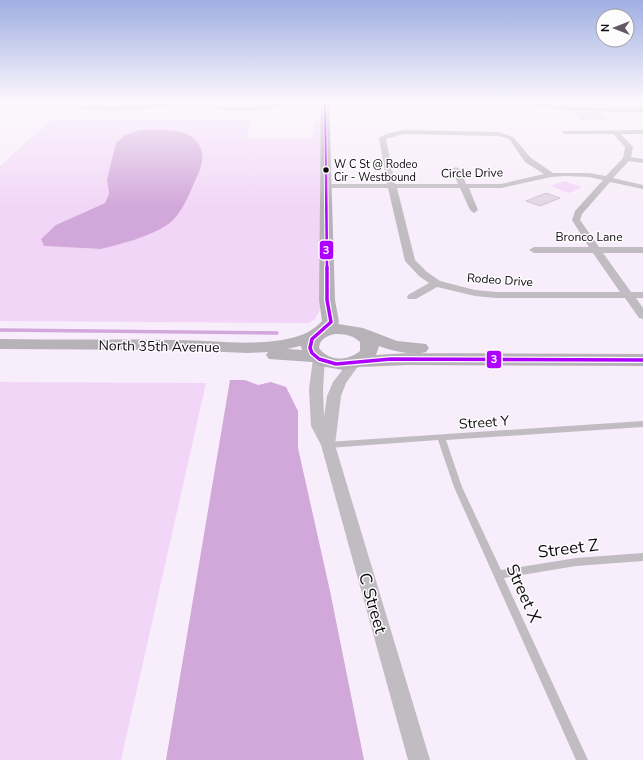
<svg xmlns="http://www.w3.org/2000/svg" width="643" height="760" viewBox="0 0 643 760" font-family="'Nunito Sans',sans-serif">
  <style>
    .green { fill: #f2d6f7; fill-rule: evenodd }
    .water { fill: #d2a7da }
    .lines { fill: none; stroke-linecap: round; stroke-linejoin: round }
    .stream { stroke: #d2a7da; stroke-width: 3.5 }
    .building { fill: #e4d4e7; stroke: #cdc4cf }
    .lane { fill: #c0bcc1; fill-rule: evenodd }
    .street { fill: #c0bcc1; fill-rule: evenodd }
    .secondary { fill: #b7b2b8; fill-rule: evenodd }
    .bus-1-far2-casing { stroke: #fdfdfd; stroke-width: 3.5 }
    .bus-1-far1-casing { stroke: #fdfdfd; stroke-width: 4.5 }
    .bus-1-casing { stroke: #fdfdfd; stroke-width: 6 }
    .bus-1-far2 { stroke: #ae00ff; stroke-width: 2 }
    .bus-1-far1 { stroke: #ae00ff; stroke-width: 2.5 }
    .bus-1 { stroke: #ae00ff; stroke-width: 3.5 }
    .bus-dot { fill: #110912; stroke: #fdfdfd; stroke-width: 1.5 }
    .labels { text-anchor: middle; stroke-width: 3; stroke-linejoin: round; paint-order: stroke }
    .far-bus-label { font-size: 11px; fill: #110912; stroke: #fdfdfd; text-anchor: start }
    .far-street-label { font-size: 12px; fill: #110912; stroke: #fdfdfd }
    .street-label { font-size: 14px; fill: #110912; stroke: #fdfdfd }
    .near-street-label { font-size: 17px; fill: #110912; stroke: #fdfdfd }
    .line-badge { stroke: #fdfdfd; stroke-width: 1.5 }
    .badge-label { font-size: 11px; text-anchor: middle; font-weight: bold; fill: #fff }
  </style>
  <rect width="100%" height="100%" fill="#f8edfa"/>
  <g class="green">
    <path d="M 50,120 L 252,120 L 246,139 L 312,139 L 314,121 L 322,121 L 320,192 L 322,193 L 320,310 L 315,319 L 309,323 L 0,321 L 0,166 ZM 140,130 L 180,132 L 192,136 L 139,238 L 101,249 L 44,246 L 80,214 L 105,203 L 109,194 L 107,179 L 116,143 Z"/>
    <path d="M 564,181 L 582,187 L 569,193 L 551,186 Z"/>
    <path d="M 0,382 L 206,383 L 121,760 L 0,760 Z"/>
  </g>
  <g class="water">
    <path d="M 140,130 C 160,129 198,126 202,153 C 204,164 196,178 192,188 C 187,200 178,218 167,225 C 149,237 121,244 101,249 L 44,246 L 41,239 L 56,225 L 105,203 L 109,194 L 107,179 L 116,143 L 125,135 Z"/>
    <path d="M 230,380 L 245,380 L 258,385 L 271,382 L 286,387 L 298,411 L 298,448 L 330,591 L 364,760 L 166,760 Z"/>
  </g>
  <g class="lines">
    <path class="stream" d="M 0,330 L 277,333"/>
  </g>
  <g class="building">
    <path d="M 573,112 L 601,113 L 607,119 L 580,119 Z"/>
    <path d="M 546,193 L 560,198 L 540,206 L 526,201 Z"/>
  </g>
  <g class="lines">
    <path class="lane" d="M 643,421 L 643,427 L 446,440 L 462,487 L 501,570 L 576,558 L 643,553 L 643,561 L 576,566 L 504,578 L 588,760 L 576,760 L 454,487 L 438,440 L 328,448 L 325,447 L 324,445 L 325,443 L 328,442 Z"/>
    <g class="street">
      <path d="M 175,101 L 187,101 C 175,109 90,115 79,107 L 82,105 L 133,106 Z"/>
      <path d="M 192,101 C 203,101 212,106 223,107 C 241,108 259,106 277,103 L 280,105 C 266,115 206,112 192,101 Z"/>
      <path d="M 498,101 L 518,101 L 574,107 L 643,108 L 643,112 L 574,111 L 501,103 Z"/>
      <path d="M 403,130 L 499,132 L 513,137 L 531,158 L 553,173 L 589,173 L 606,176 L 623,158 L 625,147 L 613,134 L 565,134 L 562,132 L 563,131 L 643,130 L 643,134 L 621,134 L 633,147 L 631,157 L 643,159 L 643,163 L 629,161 L 613,178 L 643,185 L 643,189 L 610,182 L 582,214 L 580,220 L 599,247 L 643,247 L 643,253 L 603,253 L 631,292 L 643,292 L 643,298 L 636,298 L 643,308 L 643,319 L 639,318 L 625,298 L 496,298 L 475,296 L 437,287 L 416,299 L 408,299 L 407,297 L 408,295 L 429,283 L 419,276 L 405,261 L 388,188 L 326,188 L 322,186 L 326,184 L 387,184 L 379,138 L 386,134 ZM 403,134 L 498,136 L 509,139 L 525,162 L 544,174 L 501,184 L 466,184 L 460,169 L 456,167 L 452,169 L 458,184 L 395,184 L 386,139 ZM 565,176 L 589,177 L 603,180 L 575,211 L 572,220 L 589,247 L 534,247 L 529,250 L 534,253 L 593,253 L 620,292 L 496,292 L 475,290 L 440,281 L 427,272 L 415,260 L 397,188 L 460,188 L 470,210 L 474,213 L 478,210 L 469,188 L 501,188 L 551,177 Z"/>
      <path d="M 319,355 L 323,356 L 325,359 L 323,389 L 324,417 L 327,396 L 333,382 L 351,359 L 359,359 L 361,362 L 346,383 L 341,396 L 335,445 L 430,760 L 408,760 L 321,445 L 311,426 L 309,389 L 313,359 L 315,356 Z"/>
    </g>
    <path class="secondary" d="M 321,101 L 329,101 L 335,300 L 339,322 L 338,324 L 363,328 L 397,341 L 426,344 L 429,348 L 426,352 C 411,356 393,351 379,346 L 376,355 L 408,353 L 643,354 L 643,366 L 408,365 L 360,367 L 343,370 L 320,366 L 312,362 L 269,359 L 266,355 L 268,352 L 248,353 L 176,350 L 0,349 L 0,339 C 59,340 117,339 176,340 C 211,340 247,346 282,340 C 299,337 311,333 322,321 L 319,300 ZM 335,334 C 345,334 353,335 360,342 L 360,351 C 348,361 329,362 319,348 C 320,339 326,336 335,334 ZM 301,346 L 302,350 L 287,349 L 300,346 Z"/>
    <g class="bus-1-far2-casing">
      <path id="bus-1-far2" d="M 325,101 L 326,174"/>
    </g>
    <g class="bus-1-far1-casing">
      <path id="bus-1-far1" d="M 326,173 L 327,268"/>
    </g>
    <g class="bus-1-casing">
      <path id="bus-1" d="M 327,267 L 327,300 L 331,322 L 312,339 L 310,348 L 312,353 L 319,359 L 336,364 L 391,359 L 643,360"/>
    </g>
    <use href="#bus-1-far2" class="bus-1-far2"/>
    <use href="#bus-1-far1" class="bus-1-far1"/>
    <use href="#bus-1" class="bus-1"/>
  </g>
  <linearGradient id="sky" x2="0" y2="1"><stop stop-color="#9fafe2"/><stop offset="0.49" stop-color="#fcf7fd"/><stop offset="1" stop-color="#fcf7fd" stop-opacity="0"/></linearGradient>
  <rect width="643" height="207" fill="url(#sky)"/>
  <circle class="bus-dot" cx="326" cy="170" r="3.5"/>
  <g class="labels">
    <g class="far-bus-label">
      <text x="334" y="168">W C St @ Rodeo<tspan x="334" dy="13">Cir - Westbound</tspan></text>
    </g>
    <g class="far-street-label">
      <text transform="translate(472 173) rotate(-1)" y="4">Circle Drive</text>
      <text x="589" y="241">Bronco Lane</text>
      <text transform="translate(500 280) rotate(4)" y="4">Rodeo Drive</text>
    </g>
    <g class="street-label">
      <text transform="translate(159 346) rotate(1)" y="5">North 35th Avenue</text>
      <text transform="translate(484 422) rotate(-4)" y="5">Street Y</text>
    </g>
    <g class="near-street-label">
      <text transform="translate(568 548) rotate(-7)" y="6">Street Z</text>
      <text transform="translate(524 593) rotate(66)" y="6">Street X</text>
      <text transform="translate(373 603) rotate(74)" y="6">C Street</text>
    </g>
  </g>
  <g class="line-badge">
    <rect x="319" y="240" width="15" height="20" rx="4" fill="#ae00ff"/>
    <rect x="486" y="350" width="16" height="19" rx="4" fill="#ae00ff"/>
  </g>
  <g class="badge-label">
    <text x="326" y="254">3</text>
    <text x="494" y="363">3</text>
  </g>
  <g transform="translate(615 28) rotate(270)"><circle r="19" fill="#fdfdfd" stroke="#9f9b9f"/>
  <path d="M0-3L7 15L0 10L-7 15Z" fill="#625963"/>
  <text y="-6" font-size="11" font-weight="bold" text-anchor="middle" fill="#110912">N</text>
  </g>
</svg>
